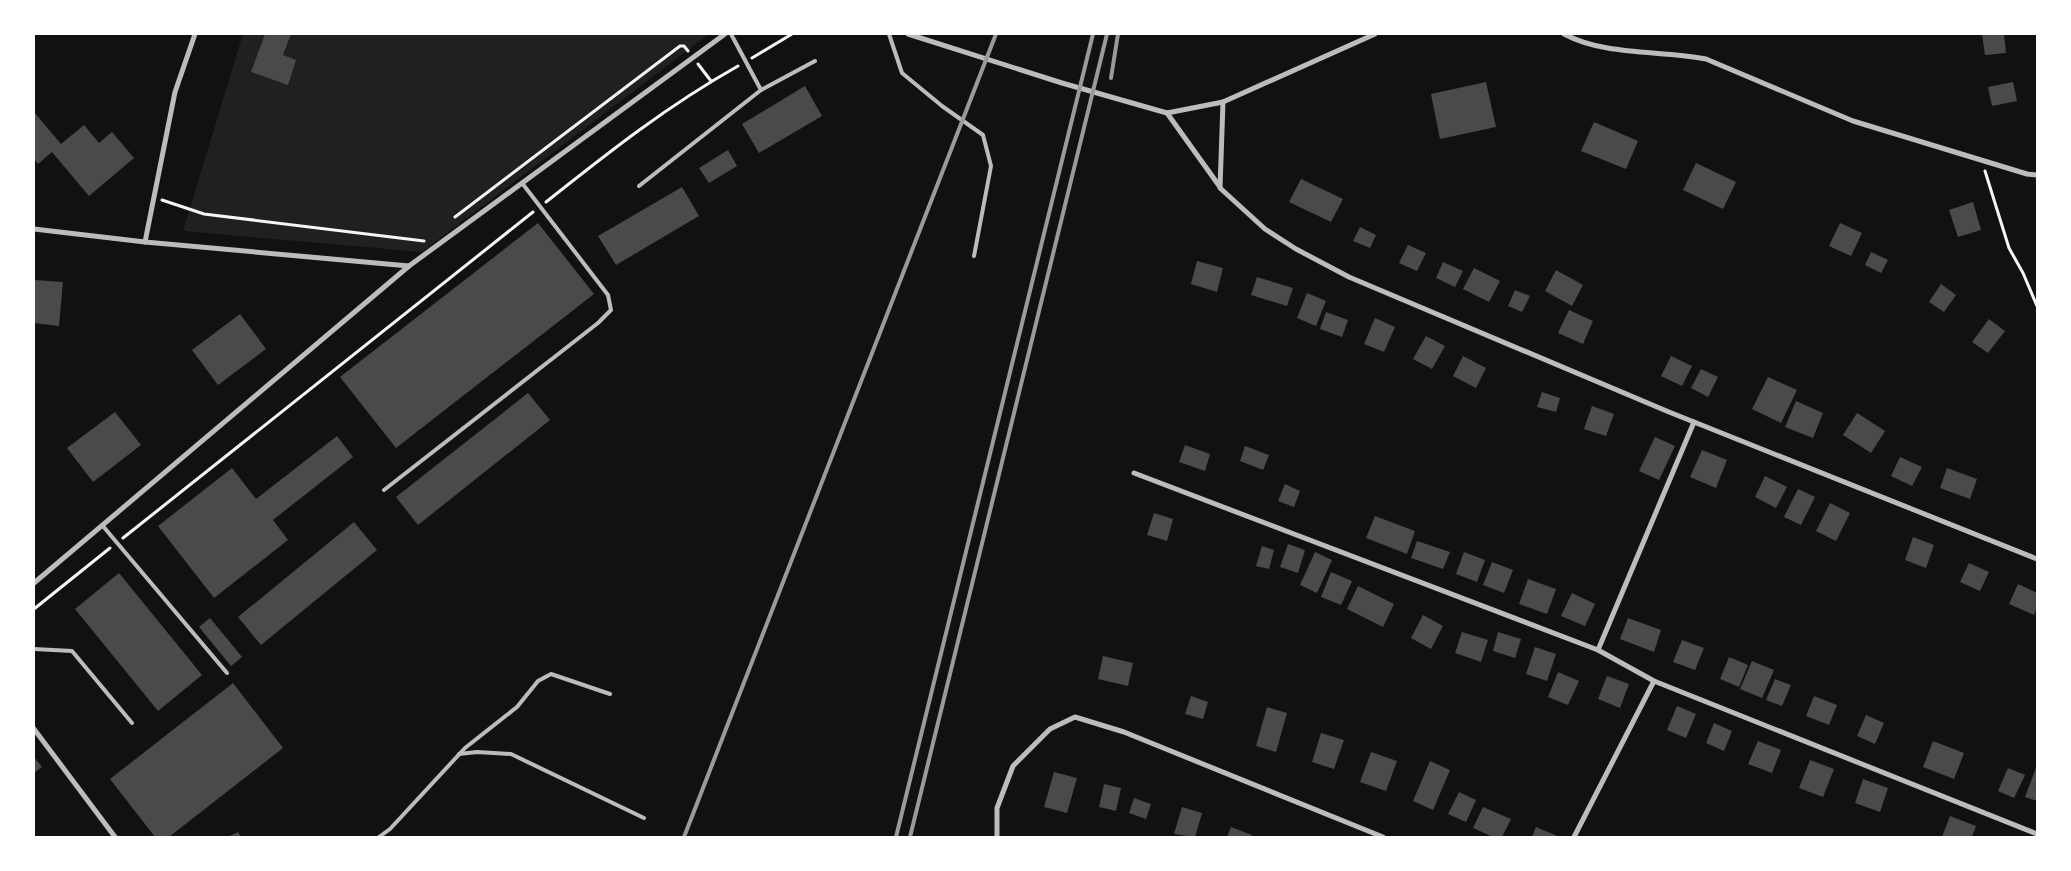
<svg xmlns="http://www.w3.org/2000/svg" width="2071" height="871" viewBox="0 0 2071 871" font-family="Arial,sans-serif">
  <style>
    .green { fill: #202020 }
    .building { fill: #4a4a4a }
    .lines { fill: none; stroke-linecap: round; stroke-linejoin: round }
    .path { stroke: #f5f5f5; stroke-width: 3 }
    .service { stroke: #bcbcbc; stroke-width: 4 }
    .minor { stroke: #bcbcbc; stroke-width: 5 }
    .rail { stroke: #9a9a9a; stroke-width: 4 }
  </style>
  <rect width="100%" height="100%" fill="#111"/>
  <path class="green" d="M 243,34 L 709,34 L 422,252 L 183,231 Z"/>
  <g class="building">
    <path d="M 265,34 L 291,34 L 283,55 L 296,60 L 288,85 L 251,72 Z"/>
    <path d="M 1982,34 L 2004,34 L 2006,53 L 1985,55 Z"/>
    <path d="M 1486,82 L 1496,127 L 1440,139 L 1431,94 Z"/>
    <path d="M 2013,82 L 2017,101 L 1992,106 L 1988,87 Z"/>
    <path d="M 805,86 L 822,116 L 759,153 L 742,124 Z"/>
    <path d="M 34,112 L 61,144 L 84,125 L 99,143 L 112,132 L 134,158 L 89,196 L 52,152 L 38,164 L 34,159 Z"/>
    <path d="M 1594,122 L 1638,141 L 1626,169 L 1581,151 Z"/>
    <path d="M 728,150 L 737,166 L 709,183 L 699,168 Z"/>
    <path d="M 1696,163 L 1736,182 L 1723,209 L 1683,190 Z"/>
    <path d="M 1301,179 L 1343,199 L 1331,222 L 1289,202 Z"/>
    <path d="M 682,187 L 699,216 L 616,265 L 598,236 Z"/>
    <path d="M 1973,202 L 1981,230 L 1958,237 L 1949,210 Z"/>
    <path d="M 538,223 L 594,294 L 396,448 L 340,377 Z"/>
    <path d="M 1840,223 L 1862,233 L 1851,256 L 1829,246 Z"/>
    <path d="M 1360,227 L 1376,235 L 1370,248 L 1353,241 Z"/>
    <path d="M 1408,245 L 1426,253 L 1417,271 L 1399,263 Z"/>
    <path d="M 1871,252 L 1888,260 L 1881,273 L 1865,265 Z"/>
    <path d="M 1197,261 L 1223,268 L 1217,292 L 1191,284 Z"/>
    <path d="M 1443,262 L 1463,271 L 1455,287 L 1436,278 Z"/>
    <path d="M 1474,268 L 1500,281 L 1489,302 L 1463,289 Z"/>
    <path d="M 1556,270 L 1583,285 L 1572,306 L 1545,291 Z"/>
    <path d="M 1257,277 L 1293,288 L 1287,306 L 1251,295 Z"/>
    <path d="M 34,280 L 63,282 L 59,326 L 34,323 Z"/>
    <path d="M 1941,284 L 1956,295 L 1944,312 L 1929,302 Z"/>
    <path d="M 1515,290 L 1530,296 L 1522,312 L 1508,306 Z"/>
    <path d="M 1307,293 L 1326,301 L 1316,326 L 1297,318 Z"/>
    <path d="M 1569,310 L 1593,321 L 1583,344 L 1558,333 Z"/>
    <path d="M 1326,312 L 1348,320 L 1342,337 L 1320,329 Z"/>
    <path d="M 240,314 L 266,349 L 218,385 L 192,350 Z"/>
    <path d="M 1375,318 L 1395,327 L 1384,352 L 1364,344 Z"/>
    <path d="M 1989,319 L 2005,331 L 1988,353 L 1972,342 Z"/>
    <path d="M 1426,336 L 1445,346 L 1432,369 L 1413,359 Z"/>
    <path d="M 1463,356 L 1486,368 L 1476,388 L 1453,376 Z"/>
    <path d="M 1671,356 L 1692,366 L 1682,386 L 1661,376 Z"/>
    <path d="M 1701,369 L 1718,377 L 1708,397 L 1691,388 Z"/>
    <path d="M 1768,377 L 1797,390 L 1781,423 L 1752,409 Z"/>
    <path d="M 1542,392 L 1560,398 L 1556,412 L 1537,407 Z"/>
    <path d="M 528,393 L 550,420 L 418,525 L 396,497 Z"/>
    <path d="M 1796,401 L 1823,413 L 1813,438 L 1785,427 Z"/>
    <path d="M 1592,406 L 1614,414 L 1606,436 L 1584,429 Z"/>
    <path d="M 115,412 L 141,445 L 93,482 L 67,448 Z"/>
    <path d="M 1857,413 L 1885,431 L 1871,453 L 1843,435 Z"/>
    <path d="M 337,436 L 353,457 L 273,520 L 288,540 L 214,598 L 158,526 L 232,468 L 256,499 Z"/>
    <path d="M 1655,437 L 1675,446 L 1659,480 L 1639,471 Z"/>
    <path d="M 1185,445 L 1210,454 L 1205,471 L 1179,462 Z"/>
    <path d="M 1245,446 L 1269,455 L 1263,470 L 1240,461 Z"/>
    <path d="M 1702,450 L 1727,460 L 1716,488 L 1690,477 Z"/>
    <path d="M 1900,457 L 1922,467 L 1912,486 L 1891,476 Z"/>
    <path d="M 1947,468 L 1977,479 L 1970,499 L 1940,488 Z"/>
    <path d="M 1765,476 L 1787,487 L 1776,508 L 1755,497 Z"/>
    <path d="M 1285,484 L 1300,491 L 1294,507 L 1278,501 Z"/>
    <path d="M 1798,489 L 1815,497 L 1801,525 L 1784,517 Z"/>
    <path d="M 1830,503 L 1850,513 L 1836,541 L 1816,531 Z"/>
    <path d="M 1154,513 L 1173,519 L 1167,541 L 1147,535 Z"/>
    <path d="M 1375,516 L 1415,531 L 1407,554 L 1366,538 Z"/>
    <path d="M 354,522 L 377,550 L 261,645 L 238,617 Z"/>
    <path d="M 1913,537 L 1934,545 L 1926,568 L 1905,560 Z"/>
    <path d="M 1417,541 L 1450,552 L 1443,569 L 1411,558 Z"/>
    <path d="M 1288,544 L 1305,550 L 1298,573 L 1280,567 Z"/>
    <path d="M 1262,546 L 1274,550 L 1269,569 L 1256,566 Z"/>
    <path d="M 1315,552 L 1332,560 L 1317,593 L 1300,585 Z"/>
    <path d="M 1464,552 L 1485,560 L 1477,582 L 1456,574 Z"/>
    <path d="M 1492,562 L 1513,570 L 1504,593 L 1483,585 Z"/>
    <path d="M 1969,563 L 1989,572 L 1980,591 L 1960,582 Z"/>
    <path d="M 1331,572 L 1352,581 L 1341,605 L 1321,597 Z"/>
    <path d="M 119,573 L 202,675 L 158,711 L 75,609 Z"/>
    <path d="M 1528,579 L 1556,589 L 1547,614 L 1519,604 Z"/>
    <path d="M 2018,584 L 2037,593 L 2037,607 L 2034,615 L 2009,604 Z"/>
    <path d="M 1358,586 L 1394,604 L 1383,627 L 1347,609 Z"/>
    <path d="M 1572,593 L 1595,604 L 1585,626 L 1561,616 Z"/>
    <path d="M 1423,615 L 1443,626 L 1431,649 L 1411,638 Z"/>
    <path d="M 210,618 L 242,657 L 231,666 L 199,627 Z"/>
    <path d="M 1628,618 L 1661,630 L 1654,652 L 1620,639 Z"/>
    <path d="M 1462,632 L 1488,640 L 1481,662 L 1455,653 Z"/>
    <path d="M 1498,632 L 1521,639 L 1515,658 L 1493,651 Z"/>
    <path d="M 1682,640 L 1704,648 L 1695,670 L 1673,662 Z"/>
    <path d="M 1535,647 L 1556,654 L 1547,681 L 1526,674 Z"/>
    <path d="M 1103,656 L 1133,663 L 1128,686 L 1098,679 Z"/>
    <path d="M 1729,657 L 1748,665 L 1739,687 L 1720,679 Z"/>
    <path d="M 1752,661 L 1774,670 L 1762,698 L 1740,689 Z"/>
    <path d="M 1558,672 L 1579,681 L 1568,705 L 1548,697 Z"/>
    <path d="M 1607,676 L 1629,684 L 1620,708 L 1598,699 Z"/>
    <path d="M 1775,679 L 1791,685 L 1782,706 L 1766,700 Z"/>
    <path d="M 233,683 L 283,748 L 169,837 L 155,837 L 110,779 Z"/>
    <path d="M 1191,696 L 1208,702 L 1203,719 L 1185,714 Z"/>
    <path d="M 1814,696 L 1837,705 L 1829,725 L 1806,716 Z"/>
    <path d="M 1677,706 L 1696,714 L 1686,738 L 1667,730 Z"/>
    <path d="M 1267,707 L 1287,713 L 1276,752 L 1256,746 Z"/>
    <path d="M 1866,715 L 1884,723 L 1875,744 L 1857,736 Z"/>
    <path d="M 1714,723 L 1732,731 L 1724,751 L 1706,743 Z"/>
    <path d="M 1321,733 L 1344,740 L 1334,769 L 1312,762 Z"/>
    <path d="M 1758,741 L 1781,750 L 1772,773 L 1748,764 Z"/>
    <path d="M 1933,741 L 1964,753 L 1954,779 L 1923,767 Z"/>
    <path d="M 1371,752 L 1397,761 L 1386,791 L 1360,782 Z"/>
    <path d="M 34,757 L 42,767 L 34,773 Z"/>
    <path d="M 1810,760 L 1834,769 L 1823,797 L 1799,788 Z"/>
    <path d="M 1430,761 L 1450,770 L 1433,810 L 1413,801 Z"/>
    <path d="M 2037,765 L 2037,801 L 2025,797 Z"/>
    <path d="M 2008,768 L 2025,775 L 2014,798 L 1998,791 Z"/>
    <path d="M 1054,772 L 1077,778 L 1067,813 L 1044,807 Z"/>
    <path d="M 1863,779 L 1888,788 L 1880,812 L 1855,803 Z"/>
    <path d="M 1104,784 L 1121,788 L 1116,811 L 1099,807 Z"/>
    <path d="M 1459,792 L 1476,800 L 1466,822 L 1448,814 Z"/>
    <path d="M 1134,798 L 1151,804 L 1146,819 L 1129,813 Z"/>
    <path d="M 1182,807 L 1202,813 L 1195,837 L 1174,834 Z"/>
    <path d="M 1483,807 L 1511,819 L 1502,837 L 1493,837 L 1473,828 Z"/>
    <path d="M 1950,816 L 1976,826 L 1972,837 L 1942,837 Z"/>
    <path d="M 1231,827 L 1252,835 L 1251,837 L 1227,837 Z"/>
    <path d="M 1536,827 L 1560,837 L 1532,837 Z"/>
    <path d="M 238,832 L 241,837 L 227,837 Z"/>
  </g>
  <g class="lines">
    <g class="path">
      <path d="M 752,58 L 792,34"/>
      <path d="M 698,64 L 711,81"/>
      <path d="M 1985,171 L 2009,248 L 2023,273 L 2037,306"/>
      <path d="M 162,200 L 204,214 L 424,241"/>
      <path d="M 546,202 C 609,152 667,106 738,66"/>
      <path d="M 455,217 L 680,46 L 684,46 L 688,51"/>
      <path d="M 123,538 L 533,212"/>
      <path d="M 34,609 L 110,548"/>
    </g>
    <g class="service">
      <path d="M 889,34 L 902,73 L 942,106 L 983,135 L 991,166 L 974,256"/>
      <path d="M 761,90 L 815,61"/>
      <path d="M 639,186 L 761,90 L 731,34"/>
      <path d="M 384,490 L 598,323 L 611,310 L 608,295 L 522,183"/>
      <path d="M 102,525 L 227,673"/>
      <path d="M 34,649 L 72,651 L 132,723"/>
      <path d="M 459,754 L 477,752 L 511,754 L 644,818"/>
      <path d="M 379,837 L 390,829 L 465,748 L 517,707 L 538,681 L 551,674 L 610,694"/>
    </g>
    <g class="minor">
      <path d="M 908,34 L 1062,83 L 1167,113 L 1220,187"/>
      <path d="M 1564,34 C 1605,56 1660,50 1706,59 L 1853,121 L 2027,174 L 2037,175"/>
      <path d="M 1223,102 L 1220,188 L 1265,229 L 1296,249 L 1349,277 L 1669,412 L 2037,559"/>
      <path d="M 1167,113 L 1223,102 L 1375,34"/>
      <path d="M 34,229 L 145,242 L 409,266"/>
      <path d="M 145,242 L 175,92 L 195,34"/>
      <path d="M 1134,473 L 1598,650 L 1654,681 L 2037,834"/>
      <path d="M 34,583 L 409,266 L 725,34"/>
      <path d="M 1598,650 L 1694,422"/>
      <path d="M 34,729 L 115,837"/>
      <path d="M 997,837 L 997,808 L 1013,766 L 1050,729 L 1075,717 L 1124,732 L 1383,837"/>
      <path d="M 1574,837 L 1654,681"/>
    </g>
    <g class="rail">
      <path d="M 1111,78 L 1118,34"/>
      <path d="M 684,837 L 996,34"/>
      <path d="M 896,837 L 1093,34"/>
      <path d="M 910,837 L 1107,34"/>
    </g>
  </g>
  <rect width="2071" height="871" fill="none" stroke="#ffffff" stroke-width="70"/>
</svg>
